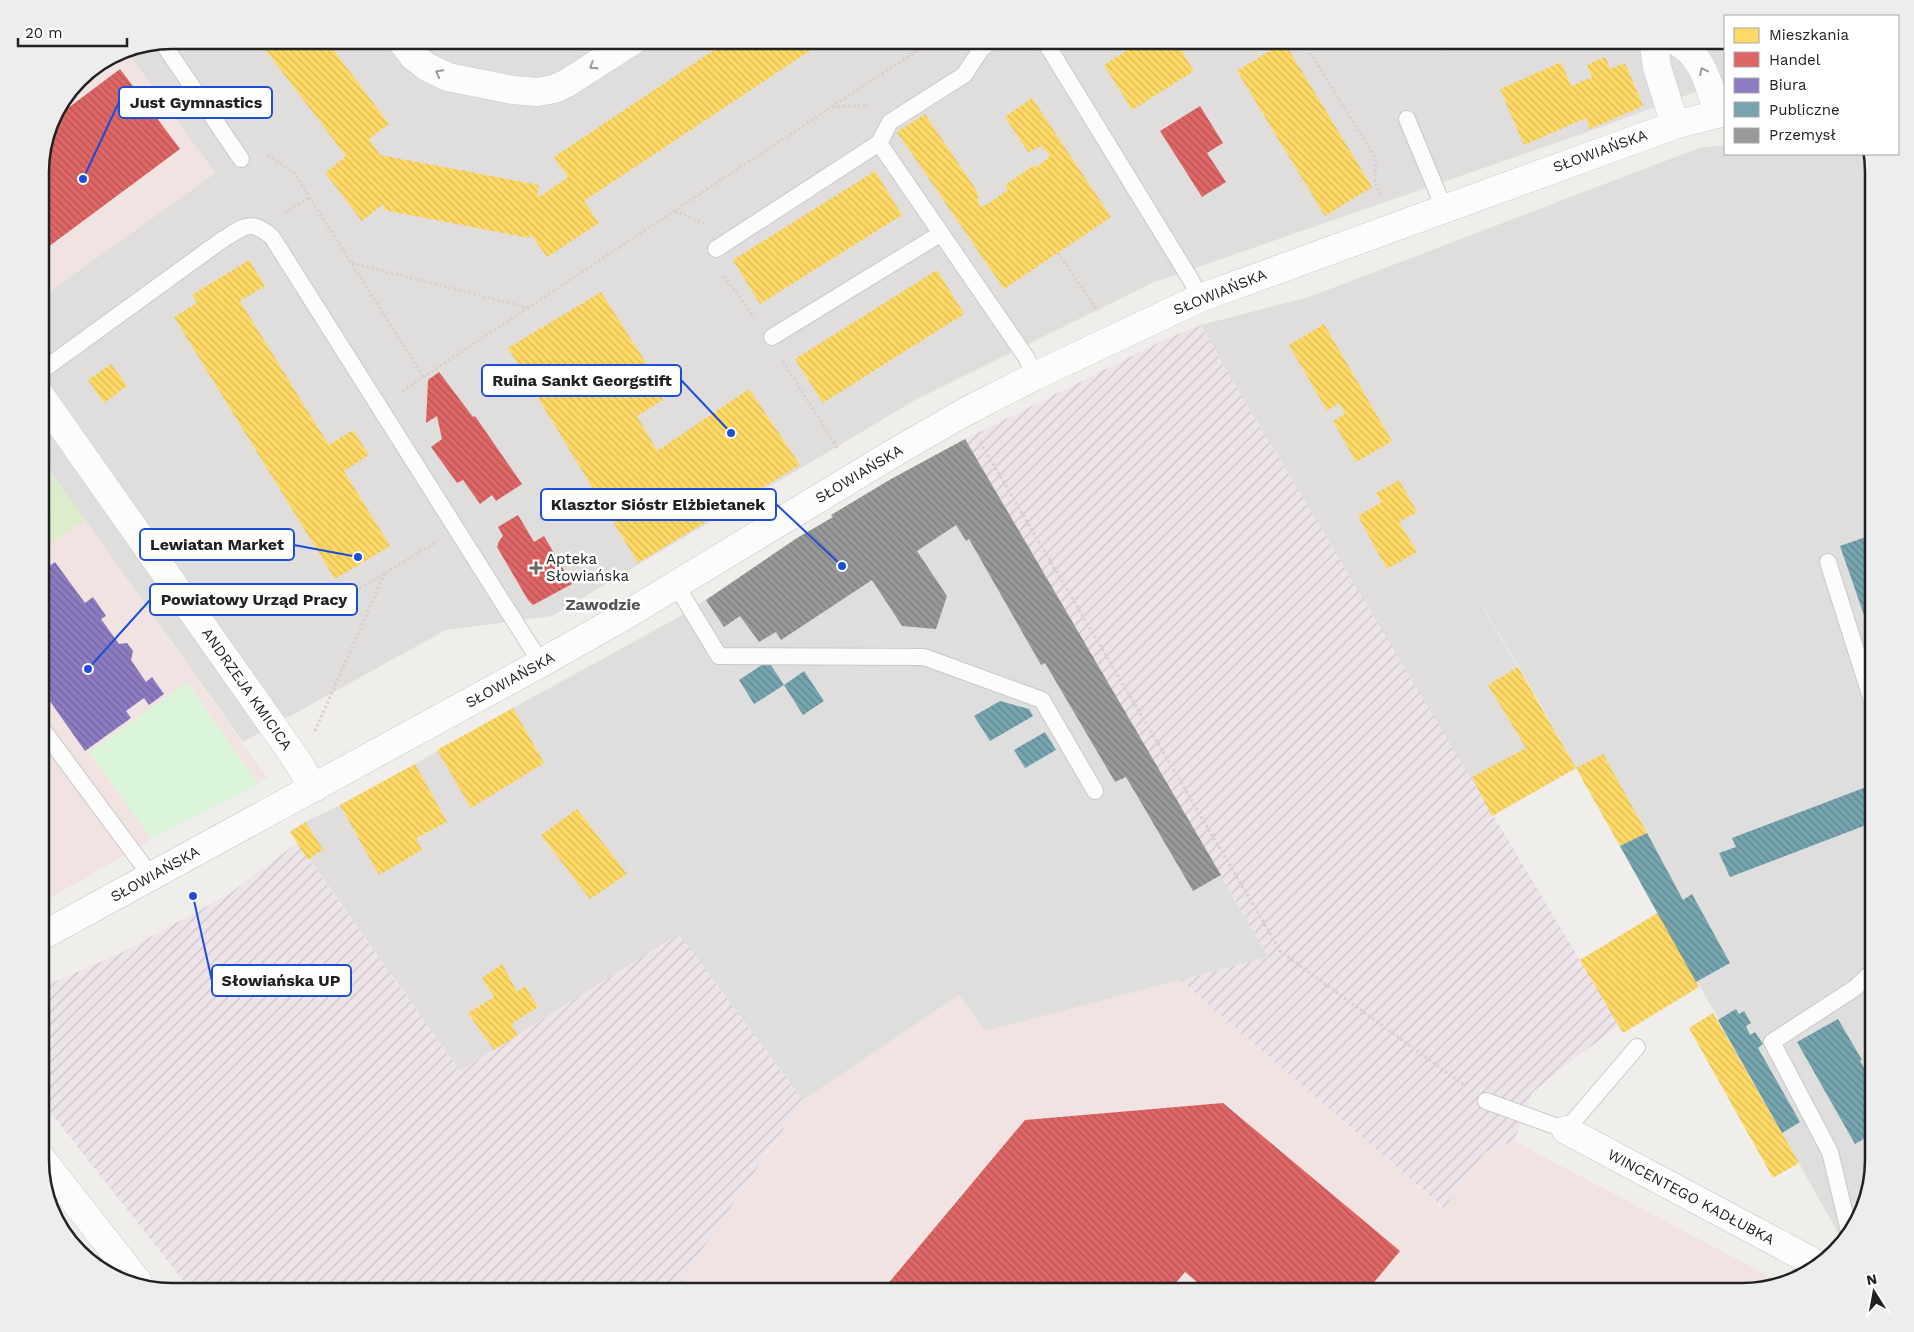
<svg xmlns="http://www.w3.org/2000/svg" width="1914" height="1332" viewBox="0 0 1914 1332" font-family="'Work Sans',sans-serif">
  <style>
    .residential { fill: #dfdedc }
    .commercial { fill: #f1e3e1 }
    .industrial { fill: url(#industrial-furrows) }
    .religious { fill: #dededc }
    .grass { fill: #ddeccb }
    .park { fill: #daf5da }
    .homes { fill: url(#homes-back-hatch) }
    .shops { fill: url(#shops-back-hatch) }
    .offices { fill: url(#offices-back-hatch) }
    .public { fill: url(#public-back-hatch) }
    .industry { fill: url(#industry-back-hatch) }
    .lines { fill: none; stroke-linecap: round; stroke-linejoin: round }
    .service-casing { stroke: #c9c8c7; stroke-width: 18 }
    .minor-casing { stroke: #c9c8c7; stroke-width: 29 }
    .tertiary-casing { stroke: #c9c8c7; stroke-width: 29 }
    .path { stroke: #dccecd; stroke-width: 3; stroke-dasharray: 2.5 2.5; stroke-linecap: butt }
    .service { stroke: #fdfcfc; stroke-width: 16 }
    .minor { stroke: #fdfcfc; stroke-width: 28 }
    .tertiary { stroke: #fdfcfc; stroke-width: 28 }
    .oneway { stroke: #9a9a9a }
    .poi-dot { fill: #6a6968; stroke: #fff; stroke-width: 2 }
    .labels { text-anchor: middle; stroke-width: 5; stroke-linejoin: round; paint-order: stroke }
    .street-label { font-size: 15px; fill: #222; stroke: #fff }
    .poi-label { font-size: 15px; fill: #222; stroke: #fff; text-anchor: start }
    .neighbourhood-label { font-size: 16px; font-weight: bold; fill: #555; stroke: #fff }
    .rim { fill: none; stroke: #222; stroke-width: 2.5 }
    .leader { fill: none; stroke: #1d4ed8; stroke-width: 2 }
    .callout-dot { fill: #1d4ed8; stroke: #fff; stroke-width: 2 }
    .callout { fill: #fff; stroke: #1d4ed8; stroke-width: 2 }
    .callout-label { font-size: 16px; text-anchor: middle; font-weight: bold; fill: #222 }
  </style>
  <defs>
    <pattern id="industrial-furrows" width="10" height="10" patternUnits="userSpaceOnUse" patternTransform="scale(1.25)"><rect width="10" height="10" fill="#ede4e9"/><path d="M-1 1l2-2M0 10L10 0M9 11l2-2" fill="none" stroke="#cbc3c8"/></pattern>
    <pattern id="homes-back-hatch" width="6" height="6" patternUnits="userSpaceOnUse" patternTransform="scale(1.25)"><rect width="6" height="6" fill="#ffd966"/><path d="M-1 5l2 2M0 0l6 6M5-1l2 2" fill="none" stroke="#daba58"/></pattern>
    <pattern id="shops-back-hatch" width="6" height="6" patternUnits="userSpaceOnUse" patternTransform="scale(1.25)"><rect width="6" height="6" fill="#e06666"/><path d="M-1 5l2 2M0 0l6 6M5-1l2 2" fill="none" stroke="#b55454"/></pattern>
    <pattern id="offices-back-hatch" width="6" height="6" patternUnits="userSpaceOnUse" patternTransform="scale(1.25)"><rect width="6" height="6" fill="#8e7cc3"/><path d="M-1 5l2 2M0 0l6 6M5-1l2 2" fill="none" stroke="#74659e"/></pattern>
    <pattern id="public-back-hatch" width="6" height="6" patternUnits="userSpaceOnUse" patternTransform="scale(1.25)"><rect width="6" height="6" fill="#76a5af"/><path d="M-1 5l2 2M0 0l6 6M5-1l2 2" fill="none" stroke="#60868e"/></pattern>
    <pattern id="industry-back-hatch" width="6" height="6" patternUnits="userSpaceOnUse" patternTransform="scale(1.25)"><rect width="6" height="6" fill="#999"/><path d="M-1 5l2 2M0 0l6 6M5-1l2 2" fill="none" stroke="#7c7c7c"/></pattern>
  </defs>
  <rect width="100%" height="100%" fill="#f0eeeb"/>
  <g class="residential">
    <path d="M 172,40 L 1725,40 L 1725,81 L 1590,131 L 1152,283 L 917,399 L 552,616 L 446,630 L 243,742 L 40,457 L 40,298 L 215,173 L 125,49 Z"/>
    <path d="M 1309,297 L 1392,441 L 1403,467 L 1458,565 L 1576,768 L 1492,816 L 1223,365 L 1201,325 Z"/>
    <path d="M 513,708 L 562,793 L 578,794 L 679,934 L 460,1071 L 290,832 L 305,822 L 340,805 L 415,764 Z"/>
  </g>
  <g class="commercial">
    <path d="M 125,49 L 215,173 L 40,298 L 40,164 L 54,114 L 79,79 Z"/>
    <path d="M 85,520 L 267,778 L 152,839 L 40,904 L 40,551 Z"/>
    <path d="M 1180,980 L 1443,1208 L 1485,1151 L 1514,1141 L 1782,1283 L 1742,1292 L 674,1292 L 803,1100 L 959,995 L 985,1031 Z"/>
  </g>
  <g class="industrial">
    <path d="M 1201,325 L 1223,365 L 1619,1025 L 1557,1072 L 1532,1093 L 1514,1141 L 1485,1152 L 1444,1208 L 1180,980 L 1268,957 L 965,439 L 1168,338 Z"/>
    <path d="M 297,843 L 460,1071 L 679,934 L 803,1100 L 674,1292 L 192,1292 L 40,1099 L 40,988 L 119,954 L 229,894 Z"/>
  </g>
  <g class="religious">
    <path d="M 1725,145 L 1725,154 L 1869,154 L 1874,172 L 1874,1160 L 1853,1229 L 1838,1233 L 1659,913 L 1657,913 L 1541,705 L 1458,565 L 1403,467 L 1392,441 L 1309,297 L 1699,148 Z"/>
    <path d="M 965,439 L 1268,957 L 985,1031 L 959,995 L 803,1100 L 679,934 L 578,794 L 562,793 L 513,708 L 677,618 L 833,517 L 832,515 Z"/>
  </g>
  <path class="grass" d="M 40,457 L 85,520 L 40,551 Z"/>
  <path class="park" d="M 187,682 L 258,784 L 152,839 L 89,752 Z"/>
  <g class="homes">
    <path d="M 258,40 L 326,40 L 389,124 L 369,139 L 380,155 L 539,185 L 537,195 L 541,196 L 568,177 L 554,157 L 729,40 L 826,40 L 584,201 L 599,223 L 547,257 L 532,236 L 529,235 L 529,238 L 384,210 L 385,206 L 382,205 L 362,221 L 325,173 L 346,156 Z"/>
    <path d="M 1143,40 L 1175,40 L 1194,71 L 1132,110 L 1104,65 Z"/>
    <path d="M 1433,40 L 1457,40 L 1441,51 Z"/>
    <path d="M 1284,42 L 1372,187 L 1325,216 L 1237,71 Z"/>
    <path d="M 1605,57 L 1610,69 L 1625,63 L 1643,106 L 1590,129 L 1586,118 L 1524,145 L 1500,89 L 1561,62 L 1571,86 L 1592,77 L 1587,65 Z"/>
    <path d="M 1032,98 L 1111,217 L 1004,289 L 897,132 L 925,114 L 977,191 L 979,206 L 986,205 L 1008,190 L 1005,185 L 1034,165 L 1036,168 L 1050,156 L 1042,146 L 1028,152 L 1005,117 Z"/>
    <path d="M 875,171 L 902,215 L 760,304 L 733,260 Z"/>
    <path d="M 249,260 L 265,286 L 240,301 L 310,415 L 329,445 L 353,430 L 369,455 L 344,471 L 390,546 L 335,579 L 174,317 L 197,303 L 192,295 Z"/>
    <path d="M 937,270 L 964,314 L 823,403 L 795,359 Z"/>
    <path d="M 601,292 L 648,366 L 644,369 L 663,400 L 637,416 L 657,451 L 749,389 L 800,465 L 638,563 L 508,348 Z"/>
    <path d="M 1324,324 L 1392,441 L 1356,462 L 1333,421 L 1345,414 L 1339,403 L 1327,411 L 1289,345 Z"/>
    <path d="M 111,364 L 127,386 L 104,403 L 88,380 Z"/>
    <path d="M 1399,480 L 1417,512 L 1399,522 L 1417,552 L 1387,569 L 1358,516 L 1382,502 L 1376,493 Z"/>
    <path d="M 1518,667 L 1576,768 L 1492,816 L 1472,777 L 1526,748 L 1488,685 Z"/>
    <path d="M 513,708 L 544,763 L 471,808 L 437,750 Z"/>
    <path d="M 1603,754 L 1647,833 L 1620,846 L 1576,768 Z"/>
    <path d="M 415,764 L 447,822 L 416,838 L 422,850 L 379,875 L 340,805 Z"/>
    <path d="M 577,809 L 627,874 L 590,899 L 541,835 Z"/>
    <path d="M 305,822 L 323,849 L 308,860 L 290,832 Z"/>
    <path d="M 1659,912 L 1699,987 L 1623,1033 L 1580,960 Z"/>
    <path d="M 502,964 L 517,992 L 525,986 L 538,1007 L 511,1024 L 518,1035 L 494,1050 L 468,1013 L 494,997 L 482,978 Z"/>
    <path d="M 1713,1013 L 1799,1163 L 1773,1178 L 1689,1028 Z"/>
  </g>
  <g class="shops">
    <path d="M 120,69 L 180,149 L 40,253 L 40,164 L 52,120 Z"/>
    <path d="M 1200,106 L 1223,143 L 1207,153 L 1226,182 L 1202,197 L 1160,131 Z"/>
    <path d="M 439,372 L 473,417 L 475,416 L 522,484 L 496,501 L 492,495 L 480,504 L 463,480 L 457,483 L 431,447 L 442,439 L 437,416 L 426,423 L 428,380 Z"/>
    <path d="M 518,515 L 534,542 L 544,536 L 572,584 L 533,605 L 528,600 L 497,547 L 499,541 L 503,536 L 498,527 Z"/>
    <path d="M 1223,1103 L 1400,1251 L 1366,1292 L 1209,1292 L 1185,1272 L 1168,1292 L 881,1292 L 1025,1120 Z"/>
  </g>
  <path class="offices" d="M 55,562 L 85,603 L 93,597 L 106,616 L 101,619 L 119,644 L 127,643 L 133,651 L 131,660 L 146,682 L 152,677 L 164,694 L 149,705 L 144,698 L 126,711 L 131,718 L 85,751 L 47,697 L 42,700 L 40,697 L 40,573 Z"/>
  <g class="public">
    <path d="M 1874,534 L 1874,644 L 1840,546 Z"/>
    <path d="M 768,661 L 784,685 L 754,704 L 739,680 Z"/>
    <path d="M 804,671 L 824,701 L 803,715 L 784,685 Z"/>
    <path d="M 1000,701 L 1029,709 L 1033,716 L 990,741 L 974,716 Z"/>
    <path d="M 1045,732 L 1056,750 L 1025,768 L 1014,750 Z"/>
    <path d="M 1874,784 L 1874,822 L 1730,877 L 1719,853 L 1736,847 L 1732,838 Z"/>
    <path d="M 1647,833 L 1683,900 L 1692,894 L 1730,963 L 1696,982 L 1620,846 Z"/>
    <path d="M 1736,1009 L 1739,1014 L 1744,1011 L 1751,1023 L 1746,1026 L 1750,1035 L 1755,1032 L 1763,1044 L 1758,1048 L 1800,1122 L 1782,1133 L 1718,1020 Z"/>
    <path d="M 1838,1019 L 1862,1060 L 1860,1061 L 1871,1080 L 1873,1079 L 1874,1081 L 1874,1133 L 1855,1144 L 1797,1042 Z"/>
  </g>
  <path class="industry" d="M 965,439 L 1221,875 L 1193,891 L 1126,777 L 1115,782 L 1045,663 L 1041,665 L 969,539 L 966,541 L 956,525 L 917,551 L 947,596 L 936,629 L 902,626 L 872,580 L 781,640 L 776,632 L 759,642 L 740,616 L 724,627 L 706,600 L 797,538 L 833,517 L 831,515 L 891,479 Z"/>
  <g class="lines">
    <g class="service-casing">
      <g id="service">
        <path d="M 994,40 L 982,48 L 964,75 L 890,122 L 879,143 L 1026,357 L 1035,376"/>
        <path d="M 1044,40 L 1191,280 L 1200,298"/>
        <path d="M 162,42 L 241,159"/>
        <path d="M 1407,119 L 1444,208"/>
        <path d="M 716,249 L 879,143"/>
        <path d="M 772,337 L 940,234"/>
        <path d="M 40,372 L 222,240 C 244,227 250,218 272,237 L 541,663"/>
        <path d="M 1828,562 L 1874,707"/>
        <path d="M 676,585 L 719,656 L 924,657 L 1042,700 L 1095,791"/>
        <path d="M 40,726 L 151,876"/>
        <path d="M 1486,1101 L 1566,1130 L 1637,1047"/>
        <path d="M 1848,1236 L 1849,1231 L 1830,1152 L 1772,1042 L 1855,988 L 1874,970"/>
      </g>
    </g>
    <g class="minor-casing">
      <g id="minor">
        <path d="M 401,40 L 414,57 L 427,67 L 448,77 L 513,90 L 538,92 L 554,89 L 567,83 L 634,40"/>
        <path d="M 1653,40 L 1657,67 L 1675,125"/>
        <path d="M 1673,40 C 1703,53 1709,86 1718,114"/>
        <path d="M 40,395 L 294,756 L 314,788"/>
        <path d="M 1566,1130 L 1817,1264"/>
        <path d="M 40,1157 L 138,1282"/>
      </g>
    </g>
    <g class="tertiary-casing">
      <path id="tertiary" d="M 40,937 L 541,663 L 626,615 L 892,454 L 963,413 L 1035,376 L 1200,298 L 1675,125 L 1725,112"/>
    </g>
    <g class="path">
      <path d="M 1302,40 L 1376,159 L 1375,181 L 1381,198"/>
      <path d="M 833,107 L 869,105"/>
      <path d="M 268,155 L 294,173 L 424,378"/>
      <path d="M 675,211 L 705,224"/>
      <path d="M 285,213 L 310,197"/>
      <path d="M 1058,253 L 1098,311"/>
      <path d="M 352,263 L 529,308"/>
      <path d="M 724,276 L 754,317"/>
      <path d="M 783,361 L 838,449"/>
      <path d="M 402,391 L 933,40"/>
      <path d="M 980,442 L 1281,952 L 1464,1085"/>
      <path d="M 347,596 L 435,543"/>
      <path d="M 315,731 L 385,573"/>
    </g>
    <use href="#service" class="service"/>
    <use href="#minor" class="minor"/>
    <use href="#tertiary" class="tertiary"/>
  </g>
  <defs><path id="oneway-chevron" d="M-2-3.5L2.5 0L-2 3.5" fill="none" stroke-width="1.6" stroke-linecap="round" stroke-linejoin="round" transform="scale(1.25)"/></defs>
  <g class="oneway">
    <use href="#oneway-chevron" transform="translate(593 66) rotate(147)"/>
    <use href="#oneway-chevron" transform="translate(1703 71) rotate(-115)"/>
    <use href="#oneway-chevron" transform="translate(439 73) rotate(-152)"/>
  </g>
  <path class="poi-dot" d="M533.5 560.5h5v5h5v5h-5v5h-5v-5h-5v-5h5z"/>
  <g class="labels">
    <g class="street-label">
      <text transform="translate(1600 151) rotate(-20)" y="5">SŁOWIAŃSKA</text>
      <text transform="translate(1220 292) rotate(-22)" y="5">SŁOWIAŃSKA</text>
      <text transform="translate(859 474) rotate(-31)" y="5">SŁOWIAŃSKA</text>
      <text transform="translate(510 680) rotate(-29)" y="5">SŁOWIAŃSKA</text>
      <text transform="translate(247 689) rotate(55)" y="5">ANDRZEJA KMICICA</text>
      <text transform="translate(155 874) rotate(-29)" y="5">SŁOWIAŃSKA</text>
      <text transform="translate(1691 1197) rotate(28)" y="5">WINCENTEGO KADŁUBKA</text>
    </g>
    <g class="poi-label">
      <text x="546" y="564">Apteka<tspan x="546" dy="17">Słowiańska</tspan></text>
    </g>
    <g class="neighbourhood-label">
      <text x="603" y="610">Zawodzie</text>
    </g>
  </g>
  <path d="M0 0H1914V1332H0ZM172 49H1742A123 123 0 0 1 1865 172V1160A123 123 0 0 1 1742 1283H172A123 123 0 0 1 49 1160V172A123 123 0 0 1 172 49Z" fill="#ededed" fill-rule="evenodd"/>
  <path class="rim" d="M172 49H1742A123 123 0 0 1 1865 172V1160A123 123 0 0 1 1742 1283H172A123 123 0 0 1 49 1160V172A123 123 0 0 1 172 49Z"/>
  <path class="leader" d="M83 179L119 102M731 433L681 380M842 566L776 504M358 557L294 545M88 669L150 600M193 896L212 981"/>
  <g class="callout-dot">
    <circle cx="83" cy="179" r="5"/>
    <circle cx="731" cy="433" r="5"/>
    <circle cx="842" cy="566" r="5"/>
    <circle cx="358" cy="557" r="5"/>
    <circle cx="88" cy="669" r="5"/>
    <circle cx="193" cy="896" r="5"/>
  </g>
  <g class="callout">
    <rect x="119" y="87" width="153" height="31" rx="5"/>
    <rect x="482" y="365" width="199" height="31" rx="5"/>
    <rect x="541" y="489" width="235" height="31" rx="5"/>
    <rect x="140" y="529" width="154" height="31" rx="5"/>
    <rect x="150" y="584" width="207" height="31" rx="5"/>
    <rect x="212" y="965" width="139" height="31" rx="5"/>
  </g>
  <g class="callout-label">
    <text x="196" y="108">Just Gymnastics</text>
    <text x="582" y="386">Ruina Sankt Georgstift</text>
    <text x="658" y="510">Klasztor Sióstr Elżbietanek</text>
    <text x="217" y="550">Lewiatan Market</text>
    <text x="254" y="605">Powiatowy Urząd Pracy</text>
    <text x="281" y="986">Słowiańska UP</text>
  </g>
  <rect x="1724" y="15" width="175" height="140" fill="#ffffff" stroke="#a7a7a7"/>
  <rect x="1734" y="28" width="25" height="15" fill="#ffd966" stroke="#a7a7a7"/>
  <text x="1769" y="40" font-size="15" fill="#222222">Mieszkania</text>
  <rect x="1734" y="52" width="25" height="15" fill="#e06666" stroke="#a7a7a7"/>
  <text x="1769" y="65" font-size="15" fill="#222222">Handel</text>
  <rect x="1734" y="78" width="25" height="15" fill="#8e7cc3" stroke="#a7a7a7"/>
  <text x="1769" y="90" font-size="15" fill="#222222">Biura</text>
  <rect x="1734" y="102" width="25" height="15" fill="#76a5af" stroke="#a7a7a7"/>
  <text x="1769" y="115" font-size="15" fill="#222222">Publiczne</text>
  <rect x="1734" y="128" width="25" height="15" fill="#999999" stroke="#a7a7a7"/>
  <text x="1769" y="140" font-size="15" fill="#222222">Przemysł</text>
  <g transform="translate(1874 1292) rotate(349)" stroke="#ffffff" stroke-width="4" paint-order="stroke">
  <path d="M0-4L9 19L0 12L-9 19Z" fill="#222222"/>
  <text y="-8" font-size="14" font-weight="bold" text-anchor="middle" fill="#222222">N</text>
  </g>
  <path d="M18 38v8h109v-8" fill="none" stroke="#222222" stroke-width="2.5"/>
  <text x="25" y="38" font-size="15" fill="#222222" stroke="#ffffff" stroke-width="4" paint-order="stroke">20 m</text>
</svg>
